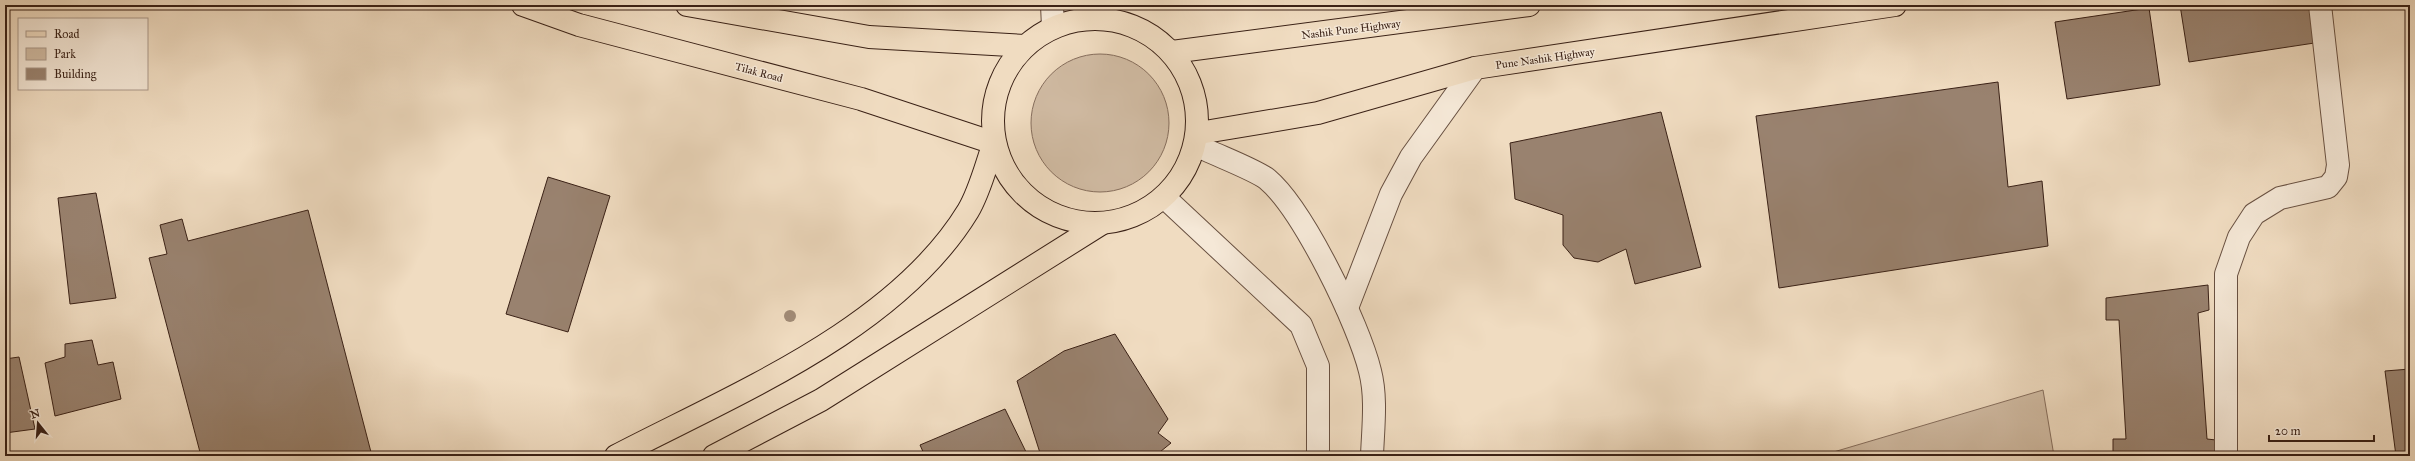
<svg xmlns="http://www.w3.org/2000/svg" width="2415" height="461" viewBox="0 0 2415 461" font-family="'IM FELL Great Primer',serif">
  <style>
    .green { fill: #d1bca4; stroke: #866e5d }
    .building { fill: #99826f; stroke: #3a2116 }
    .lines { fill: none; stroke-linecap: round; stroke-linejoin: round }
    .minor-casing { stroke: #685041; stroke-width: 24 }
    .major-casing { stroke: #3a2116; stroke-width: 24 }
    .highway-casing { stroke: #3a2116; stroke-width: 24 }
    .minor { stroke: #f5e8d7; stroke-width: 22 }
    .major { stroke: #f0dcc1; stroke-width: 22 }
    .highway { stroke: #f0dcc1; stroke-width: 22 }
    .tree { fill: #a18b77 }
    .labels { text-anchor: middle; stroke-width: 3; stroke-linejoin: round; paint-order: stroke }
    .street-label { font-size: 11px; fill: #3a2116; stroke: #f5e8d7 }
  </style>
  <rect width="100%" height="100%" fill="#f0dcc1"/>
  <filter id="stains"><feTurbulence type="fractalNoise" baseFrequency=".005" numOctaves="4"/><feColorMatrix values="0 0 0 0 .2 0 0 0 0 .09 0 0 0 0 .02 0 0 0 .5 -.17"/></filter>
  <radialGradient id="worn" r=".72"><stop offset=".6" stop-color="#630" stop-opacity="0"/><stop offset="1" stop-color="#630" stop-opacity=".3"/></radialGradient>
  <g class="green">
    <circle cx="1100" cy="123" r="69"/>
    <path d="M 2043,390 L 2054,456 L 1820,456 Z"/>
  </g>
  <g class="building">
    <path d="M 2180,5 L 2315,5 L 2321,42 L 2189,62 Z"/>
    <path d="M 2149,8 L 2160,85 L 2067,99 L 2055,22 Z"/>
    <path d="M 1998,82 L 2008,187 L 2042,181 L 2048,246 L 1779,288 L 1756,116 Z"/>
    <path d="M 1661,112 L 1701,267 L 1635,284 L 1626,249 L 1598,262 L 1574,258 L 1563,245 L 1563,215 L 1515,199 L 1510,143 Z"/>
    <path d="M 548,177 L 610,196 L 568,332 L 506,314 Z"/>
    <path d="M 96,193 L 116,298 L 70,304 L 58,198 Z"/>
    <path d="M 308,210 L 372,456 L 201,456 L 149,258 L 167,254 L 160,225 L 182,219 L 188,241 Z"/>
    <path d="M 2208,285 L 2209,310 L 2198,313 L 2207,439 L 2216,440 L 2218,456 L 2113,456 L 2113,439 L 2126,439 L 2119,320 L 2106,320 L 2106,298 Z"/>
    <path d="M 1115,334 L 1168,419 L 1158,433 L 1171,443 L 1155,456 L 1041,456 L 1017,381 L 1064,351 Z"/>
    <path d="M 92,340 L 98,365 L 113,362 L 121,399 L 55,416 L 45,363 L 65,357 L 65,344 Z"/>
    <path d="M 19,357 L 35,429 L 5,433 L 5,359 Z"/>
    <path d="M 2410,369 L 2410,456 L 2396,456 L 2385,371 Z"/>
    <path d="M 1005,409 L 1028,456 L 925,456 L 920,445 Z"/>
  </g>
  <g class="lines">
    <g class="minor-casing">
      <g id="minor">
        <path d="M 1052,5 L 1053,27"/>
        <path d="M 1086,19 L 1088,5"/>
        <path d="M 1196,145 C 1213,154 1254,169 1267,179 C 1303,209 1359,325 1370,371 C 1377,398 1373,428 1372,456"/>
        <path d="M 1164,197 L 1301,325 L 1318,366 L 1318,456"/>
        <path d="M 1347,308 L 1391,194 L 1411,157 L 1475,68"/>
        <path d="M 2226,456 L 2226,274 L 2239,237 L 2254,214 L 2280,198 L 2328,187 L 2336,177 L 2338,165 L 2320,5"/>
      </g>
    </g>
    <g class="major-casing">
      <g id="major">
        <path d="M 523,5 L 579,25 L 861,99 L 994,143"/>
        <path d="M 687,5 L 869,37 L 1025,46"/>
      </g>
    </g>
    <g class="highway-casing">
      <g id="highway">
        <circle cx="1095" cy="121" r="102"/>
        <path d="M 1172,52 L 1529,5"/>
        <path d="M 1199,133 L 1318,113 L 1475,68 L 1895,5"/>
        <path d="M 616,456 C 735,394 896,329 968,211 C 980,191 986,165 994,143"/>
        <path d="M 714,456 L 821,400 L 1101,224"/>
      </g>
    </g>
    <use href="#minor" class="minor"/>
    <use href="#major" class="major"/>
    <use href="#highway" class="highway"/>
  </g>
  <circle class="tree" cx="790" cy="316" r="6"/>
  <g class="labels">
    <g class="street-label">
      <text transform="translate(1351 29) rotate(-7)" y="4">Nashik Pune Highway</text>
      <text transform="translate(1545 58) rotate(-8)" y="4">Pune Nashik Highway</text>
      <text transform="translate(759 72) rotate(15)" y="4">Tilak Road</text>
    </g>
  </g>
  <rect width="2415" height="461" fill="none" stroke="#f0dcc1" stroke-width="20"/>
  <rect x="6" y="6" width="2403" height="449" fill="none" stroke="#3a2116" stroke-width="2"/>
  <rect x="10" y="10" width="2395" height="441" fill="none" stroke="#3a2116"/>
  <rect x="18" y="18" width="130" height="72" fill="#f5e8d7" stroke="#aa988a"/>
  <rect x="26" y="31" width="20" height="6" fill="#f0dcc1" stroke="#aa988a"/>
  <text x="54" y="38" font-size="12" fill="#3a2116">Road</text>
  <rect x="26" y="48" width="20" height="12" fill="#d1bca4" stroke="#aa988a"/>
  <text x="54" y="58" font-size="12" fill="#3a2116">Park</text>
  <rect x="26" y="68" width="20" height="12" fill="#99826f" stroke="#aa988a"/>
  <text x="54" y="78" font-size="12" fill="#3a2116">Building</text>
  <g transform="translate(38 423) rotate(343)" stroke="#f5e8d7" stroke-width="3" paint-order="stroke">
  <path d="M0-3L7 15L0 10L-7 15Z" fill="#3a2116"/>
  <text y="-6" font-size="11" font-weight="bold" text-anchor="middle" fill="#3a2116">N</text>
  </g>
  <path d="M2269 435v6h105v-6" fill="none" stroke="#3a2116" stroke-width="2"/>
  <text x="2275" y="435" font-size="12" fill="#3a2116" stroke="#f5e8d7" stroke-width="3" paint-order="stroke">20 m</text>
  <rect width="100%" height="100%" filter="url(#stains)"/>
  <rect width="100%" height="100%" fill="url(#worn)"/>
</svg>
